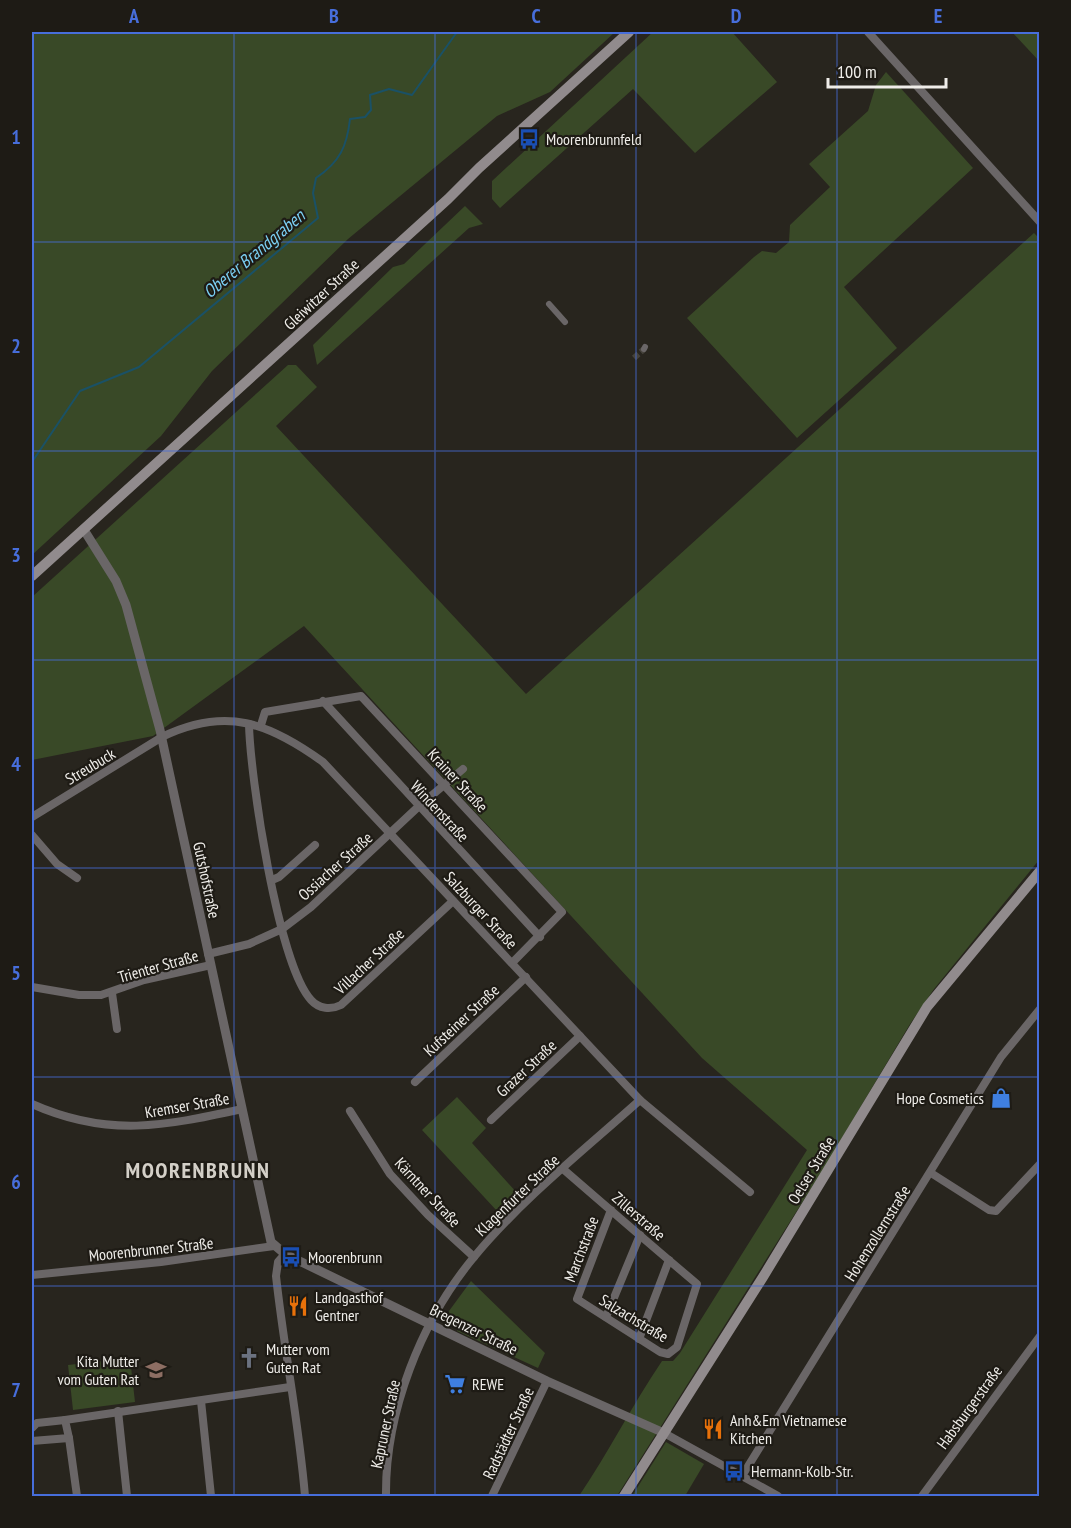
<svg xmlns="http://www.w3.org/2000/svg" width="1071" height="1528" viewBox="0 0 1071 1528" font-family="'PT Sans Narrow',sans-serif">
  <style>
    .green { fill: #394927 }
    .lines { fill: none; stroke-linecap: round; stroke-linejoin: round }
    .stream { stroke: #1a5166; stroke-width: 2 }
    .pedestrian-tunnel { stroke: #46433c; stroke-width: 6; stroke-dasharray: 6 3; stroke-linecap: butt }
    .pedestrian { stroke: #6a6667; stroke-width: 6 }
    .minor { stroke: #6a6667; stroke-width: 8 }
    .tertiary { stroke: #6a6667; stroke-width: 9 }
    .secondary { stroke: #918b8d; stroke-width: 10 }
    .grid { fill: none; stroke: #476edb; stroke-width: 1.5; stroke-opacity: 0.55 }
    .labels { text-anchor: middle; stroke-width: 4.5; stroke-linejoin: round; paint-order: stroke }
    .poi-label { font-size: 16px; fill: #efede9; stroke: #1e1b15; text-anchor: start }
    .street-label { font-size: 16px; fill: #efede9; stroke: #1e1b15 }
    .water-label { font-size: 18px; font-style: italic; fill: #7bcff3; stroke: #1e1b15 }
    .district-label { font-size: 22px; font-weight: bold; letter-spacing: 1.5px; fill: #d3cfc7; stroke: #1e1b15 }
    .neatline { fill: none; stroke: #476edb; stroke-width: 2 }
    .grid-label { font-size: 20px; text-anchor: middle; font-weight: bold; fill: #476edb }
  </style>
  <rect width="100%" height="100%" fill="#28251e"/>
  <g class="green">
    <path d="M 32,32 L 615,32 L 550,92 L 497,116 L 348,239 L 212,371 L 161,436 L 32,555 Z"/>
    <path d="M 653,32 L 732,32 L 777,82 L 695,153 L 633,89 L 500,208 L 492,199 L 492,181 Z"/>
    <path d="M 1012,32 L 1039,32 L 1039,61 Z"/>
    <path d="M 886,72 L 973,168 L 844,287 L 897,348 L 797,438 L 687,318 L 754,257 L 762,251 L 776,253 L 789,242 L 790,225 L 830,187 L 809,164 L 868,111 L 876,85 Z"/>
    <path d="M 465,206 L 483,224 L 469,228 L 317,365 L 313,345 L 393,267 L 404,264 Z"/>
    <path d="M 1034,233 L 1039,238 L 1039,860 L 934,989 L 910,1024 L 827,1163 L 617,1496 L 579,1496 C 609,1452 632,1405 662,1361 L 673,1361 L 680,1353 L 807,1150 L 702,1058 L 304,626 L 153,736 L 32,760 L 32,597 L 288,365 L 296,365 L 317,387 L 276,426 L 526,694 Z"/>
    <path d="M 457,1097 L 486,1128 L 472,1143 L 518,1194 L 497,1211 L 422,1130 Z"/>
    <path d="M 471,1281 L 545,1353 L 538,1368 L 457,1331 L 460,1324 L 450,1319 L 449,1311 Z"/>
    <path d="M 130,1358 L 135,1402 L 73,1410 L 68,1365 Z"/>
    <path d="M 666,1442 L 704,1464 L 685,1496 L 632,1496 Z"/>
  </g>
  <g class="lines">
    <path class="stream" d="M 32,462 L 80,391 L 139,367 L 318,218 L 313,193 L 316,178 C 340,162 347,146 350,119 L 365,117 L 371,110 L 370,95 L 389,89 L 412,95 L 457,32"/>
    <path class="pedestrian-tunnel" d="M 634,358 L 644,349"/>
    <g class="pedestrian">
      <path d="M 549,304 L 565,322"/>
      <path d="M 644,349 L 645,347"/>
    </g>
    <g class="minor">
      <path d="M 868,32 L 1040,222"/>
      <path d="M 323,701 L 540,937"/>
      <path d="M 249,724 C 250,776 278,964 311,1000 C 319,1009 331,1010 341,1005 L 453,901"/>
      <path d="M 261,725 L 265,712 L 361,696 L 562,912 L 512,963"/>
      <path d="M 32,817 L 162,737 C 226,706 269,723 323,762 L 640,1100 L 750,1192"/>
      <path d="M 32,835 L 57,864 L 77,878"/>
      <path d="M 272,880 L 279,877 L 315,845"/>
      <path d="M 208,954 L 249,944 L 282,929 L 311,907 L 418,807 L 463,769"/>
      <path d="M 32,987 L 79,995 L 101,995 L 144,980 L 211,965"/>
      <path d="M 112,993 L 117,1029"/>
      <path d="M 415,1082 L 526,977"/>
      <path d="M 32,1104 C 108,1138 165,1126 242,1109"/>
      <path d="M 350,1111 L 390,1174 L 428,1215 L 474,1257"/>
      <path d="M 491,1120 L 580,1036"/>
      <path d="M 563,1169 C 608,1208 652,1246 697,1284 L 677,1347 L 668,1354 L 660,1352 L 577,1299 L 611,1210"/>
      <path d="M 931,1173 L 989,1210 L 996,1211 L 1040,1164"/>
      <path d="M 285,1254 L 278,1262 L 276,1276 C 284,1350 299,1423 305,1496"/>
      <path d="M 32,1275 L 161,1262 L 274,1246"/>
      <path d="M 606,1317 L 640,1235"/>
      <path d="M 639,1339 L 669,1260"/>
      <path d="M 201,1401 L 211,1496"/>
      <path d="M 118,1411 L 127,1496"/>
      <path d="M 32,1428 L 37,1423 L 65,1420"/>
      <path d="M 664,1433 L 778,1496"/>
      <path d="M 69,1438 L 77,1496"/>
      <path d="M 32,1441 L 69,1438 L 65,1420 L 290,1387"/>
      <path d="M 742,1476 L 1001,1057 L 1040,1009"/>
      <path d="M 386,1496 C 385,1412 421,1321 474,1257 C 522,1199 584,1150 640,1100"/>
      <path d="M 492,1496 L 547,1381"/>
      <path d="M 922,1496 L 1040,1336"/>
    </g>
    <path class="tertiary" d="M 84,530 L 116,581 L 126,605 L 160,730 L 271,1242 L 285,1254 L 547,1381 L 664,1433"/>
    <g class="secondary">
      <path d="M 32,576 L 448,199 L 479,168 L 629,32"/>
      <path d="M 624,1496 L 763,1277 L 927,1007 L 1040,871"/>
    </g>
  </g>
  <path class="grid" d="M 234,32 L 234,1496M 435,32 L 435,1496M 636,32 L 636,1496M 837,32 L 837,1496M 32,242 L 1040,242M 32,451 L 1040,451M 32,660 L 1040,660M 32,868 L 1040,868M 32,1077 L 1040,1077M 32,1286 L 1040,1286"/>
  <defs>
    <g id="bus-bare" transform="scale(1.62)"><path d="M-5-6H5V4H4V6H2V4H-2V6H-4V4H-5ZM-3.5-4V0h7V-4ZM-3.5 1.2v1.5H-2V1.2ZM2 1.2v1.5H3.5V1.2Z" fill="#1a4fb4" stroke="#1e1b15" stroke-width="2.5" paint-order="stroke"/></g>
    <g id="shop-bare" transform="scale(1.62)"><path d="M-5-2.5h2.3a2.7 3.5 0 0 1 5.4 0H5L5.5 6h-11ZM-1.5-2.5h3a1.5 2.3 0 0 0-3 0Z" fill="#3f7fe0" stroke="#1e1b15" stroke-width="2.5" paint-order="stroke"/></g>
    <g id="restaurant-bare" transform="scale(1.62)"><path d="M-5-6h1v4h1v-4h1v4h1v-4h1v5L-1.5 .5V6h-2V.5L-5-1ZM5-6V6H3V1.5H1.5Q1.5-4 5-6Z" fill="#e8710a" stroke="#1e1b15" stroke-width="2.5" paint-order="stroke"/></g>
    <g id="church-bare" transform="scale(1.62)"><path d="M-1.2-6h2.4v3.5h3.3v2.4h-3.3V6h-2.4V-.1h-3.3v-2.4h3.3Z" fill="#6b7280" stroke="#1e1b15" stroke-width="2.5" paint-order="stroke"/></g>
    <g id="school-bare" transform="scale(1.62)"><path d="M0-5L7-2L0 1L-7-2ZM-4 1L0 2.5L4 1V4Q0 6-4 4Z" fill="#8d6e63" stroke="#1e1b15" stroke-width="2.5" paint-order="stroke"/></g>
    <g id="supermarket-bare" transform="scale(1.62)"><path d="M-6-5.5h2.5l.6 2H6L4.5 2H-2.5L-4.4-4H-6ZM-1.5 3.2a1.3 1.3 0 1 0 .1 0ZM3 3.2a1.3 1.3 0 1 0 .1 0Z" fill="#3f7fe0" stroke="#1e1b15" stroke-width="2.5" paint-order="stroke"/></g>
  </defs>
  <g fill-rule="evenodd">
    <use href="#bus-bare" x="529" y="139"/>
    <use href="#shop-bare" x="1001" y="1098"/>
    <use href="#bus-bare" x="291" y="1257"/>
    <use href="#restaurant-bare" x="298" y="1306"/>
    <use href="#church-bare" x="249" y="1358"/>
    <use href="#school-bare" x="156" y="1370"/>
    <use href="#supermarket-bare" x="455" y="1384"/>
    <use href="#restaurant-bare" x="713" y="1429"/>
    <use href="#bus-bare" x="734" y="1471"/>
  </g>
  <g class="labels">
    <g class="poi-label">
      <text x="546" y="145">Moorenbrunnfeld</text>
      <text x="984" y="1104" text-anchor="end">Hope Cosmetics</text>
      <text x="308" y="1263">Moorenbrunn</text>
      <text x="315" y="1303">Landgasthof<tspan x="315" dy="18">Gentner</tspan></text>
      <text x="266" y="1355">Mutter vom<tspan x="266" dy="18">Guten Rat</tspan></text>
      <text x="139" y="1367" text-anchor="end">Kita Mutter<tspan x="139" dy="18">vom Guten Rat</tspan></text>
      <text x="472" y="1390">REWE</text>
      <text x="730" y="1426">Anh&amp;Em Vietnamese<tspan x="730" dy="18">Kitchen</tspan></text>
      <text x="751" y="1477">Hermann-Kolb-Str.</text>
    </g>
    <g class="street-label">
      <text transform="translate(321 294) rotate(-43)" y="6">Gleiwitzer Straße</text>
      <text transform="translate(90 766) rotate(-31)" y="6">Streubuck</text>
      <text transform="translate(458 780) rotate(47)" y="6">Krainer Straße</text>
      <text transform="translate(440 811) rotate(47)" y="6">Windenstraße</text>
      <text transform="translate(335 866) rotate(-42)" y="6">Ossiacher Straße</text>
      <text transform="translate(207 880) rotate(78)" y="6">Gutshofstraße</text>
      <text transform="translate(481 910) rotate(47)" y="6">Salzburger Straße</text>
      <text transform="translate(369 961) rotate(-43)" y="6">Villacher Straße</text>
      <text transform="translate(158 966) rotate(-16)" y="6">Trienter Straße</text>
      <text transform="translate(461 1020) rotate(-43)" y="6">Kufsteiner Straße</text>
      <text transform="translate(526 1068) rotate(-43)" y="6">Grazer Straße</text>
      <text transform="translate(187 1105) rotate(-10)" y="6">Kremser Straße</text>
      <text transform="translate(811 1170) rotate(-59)" y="6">Oelser Straße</text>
      <text transform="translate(428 1192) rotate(47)" y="6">Kärntner Straße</text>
      <text transform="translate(517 1195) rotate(-44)" y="6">Klagenfurter Straße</text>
      <text transform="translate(639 1216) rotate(41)" y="6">Zillerstraße</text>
      <text transform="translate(877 1233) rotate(-58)" y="6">Hohenzollernstraße</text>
      <text transform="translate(151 1249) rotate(-6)" y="6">Moorenbrunner Straße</text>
      <text transform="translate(581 1249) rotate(-69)" y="6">Marchstraße</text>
      <text transform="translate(634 1318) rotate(31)" y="6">Salzachstraße</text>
      <text transform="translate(474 1329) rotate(26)" y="6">Bregenzer Straße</text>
      <text transform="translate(969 1407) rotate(-54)" y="6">Habsburgerstraße</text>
      <text transform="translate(385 1424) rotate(-78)" y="6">Kapruner Straße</text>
      <text transform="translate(508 1433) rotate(-65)" y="6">Radstädter Straße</text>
    </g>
    <g class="water-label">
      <text transform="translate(254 254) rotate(-40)" y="6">Oberer Brandgraben</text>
    </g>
    <g class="district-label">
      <text x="198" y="1178">MOORENBRUNN</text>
    </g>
  </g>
  <rect width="1071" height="1528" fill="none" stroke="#1e1b15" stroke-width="66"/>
  <path d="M828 78v9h118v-9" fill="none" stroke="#efede9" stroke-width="3"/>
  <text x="837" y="78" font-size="18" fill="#efede9" stroke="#1e1b15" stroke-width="4.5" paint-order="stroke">100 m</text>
  <rect x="33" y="33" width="1005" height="1462" class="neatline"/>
  <g class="grid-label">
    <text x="134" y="23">A</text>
    <text x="334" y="23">B</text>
    <text x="536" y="23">C</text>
    <text x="736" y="23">D</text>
    <text x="938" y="23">E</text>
    <text x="16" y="144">1</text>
    <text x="16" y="353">2</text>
    <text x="16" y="562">3</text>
    <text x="16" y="771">4</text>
    <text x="16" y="980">5</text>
    <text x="16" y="1189">6</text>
    <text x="16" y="1397">7</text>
  </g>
</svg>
